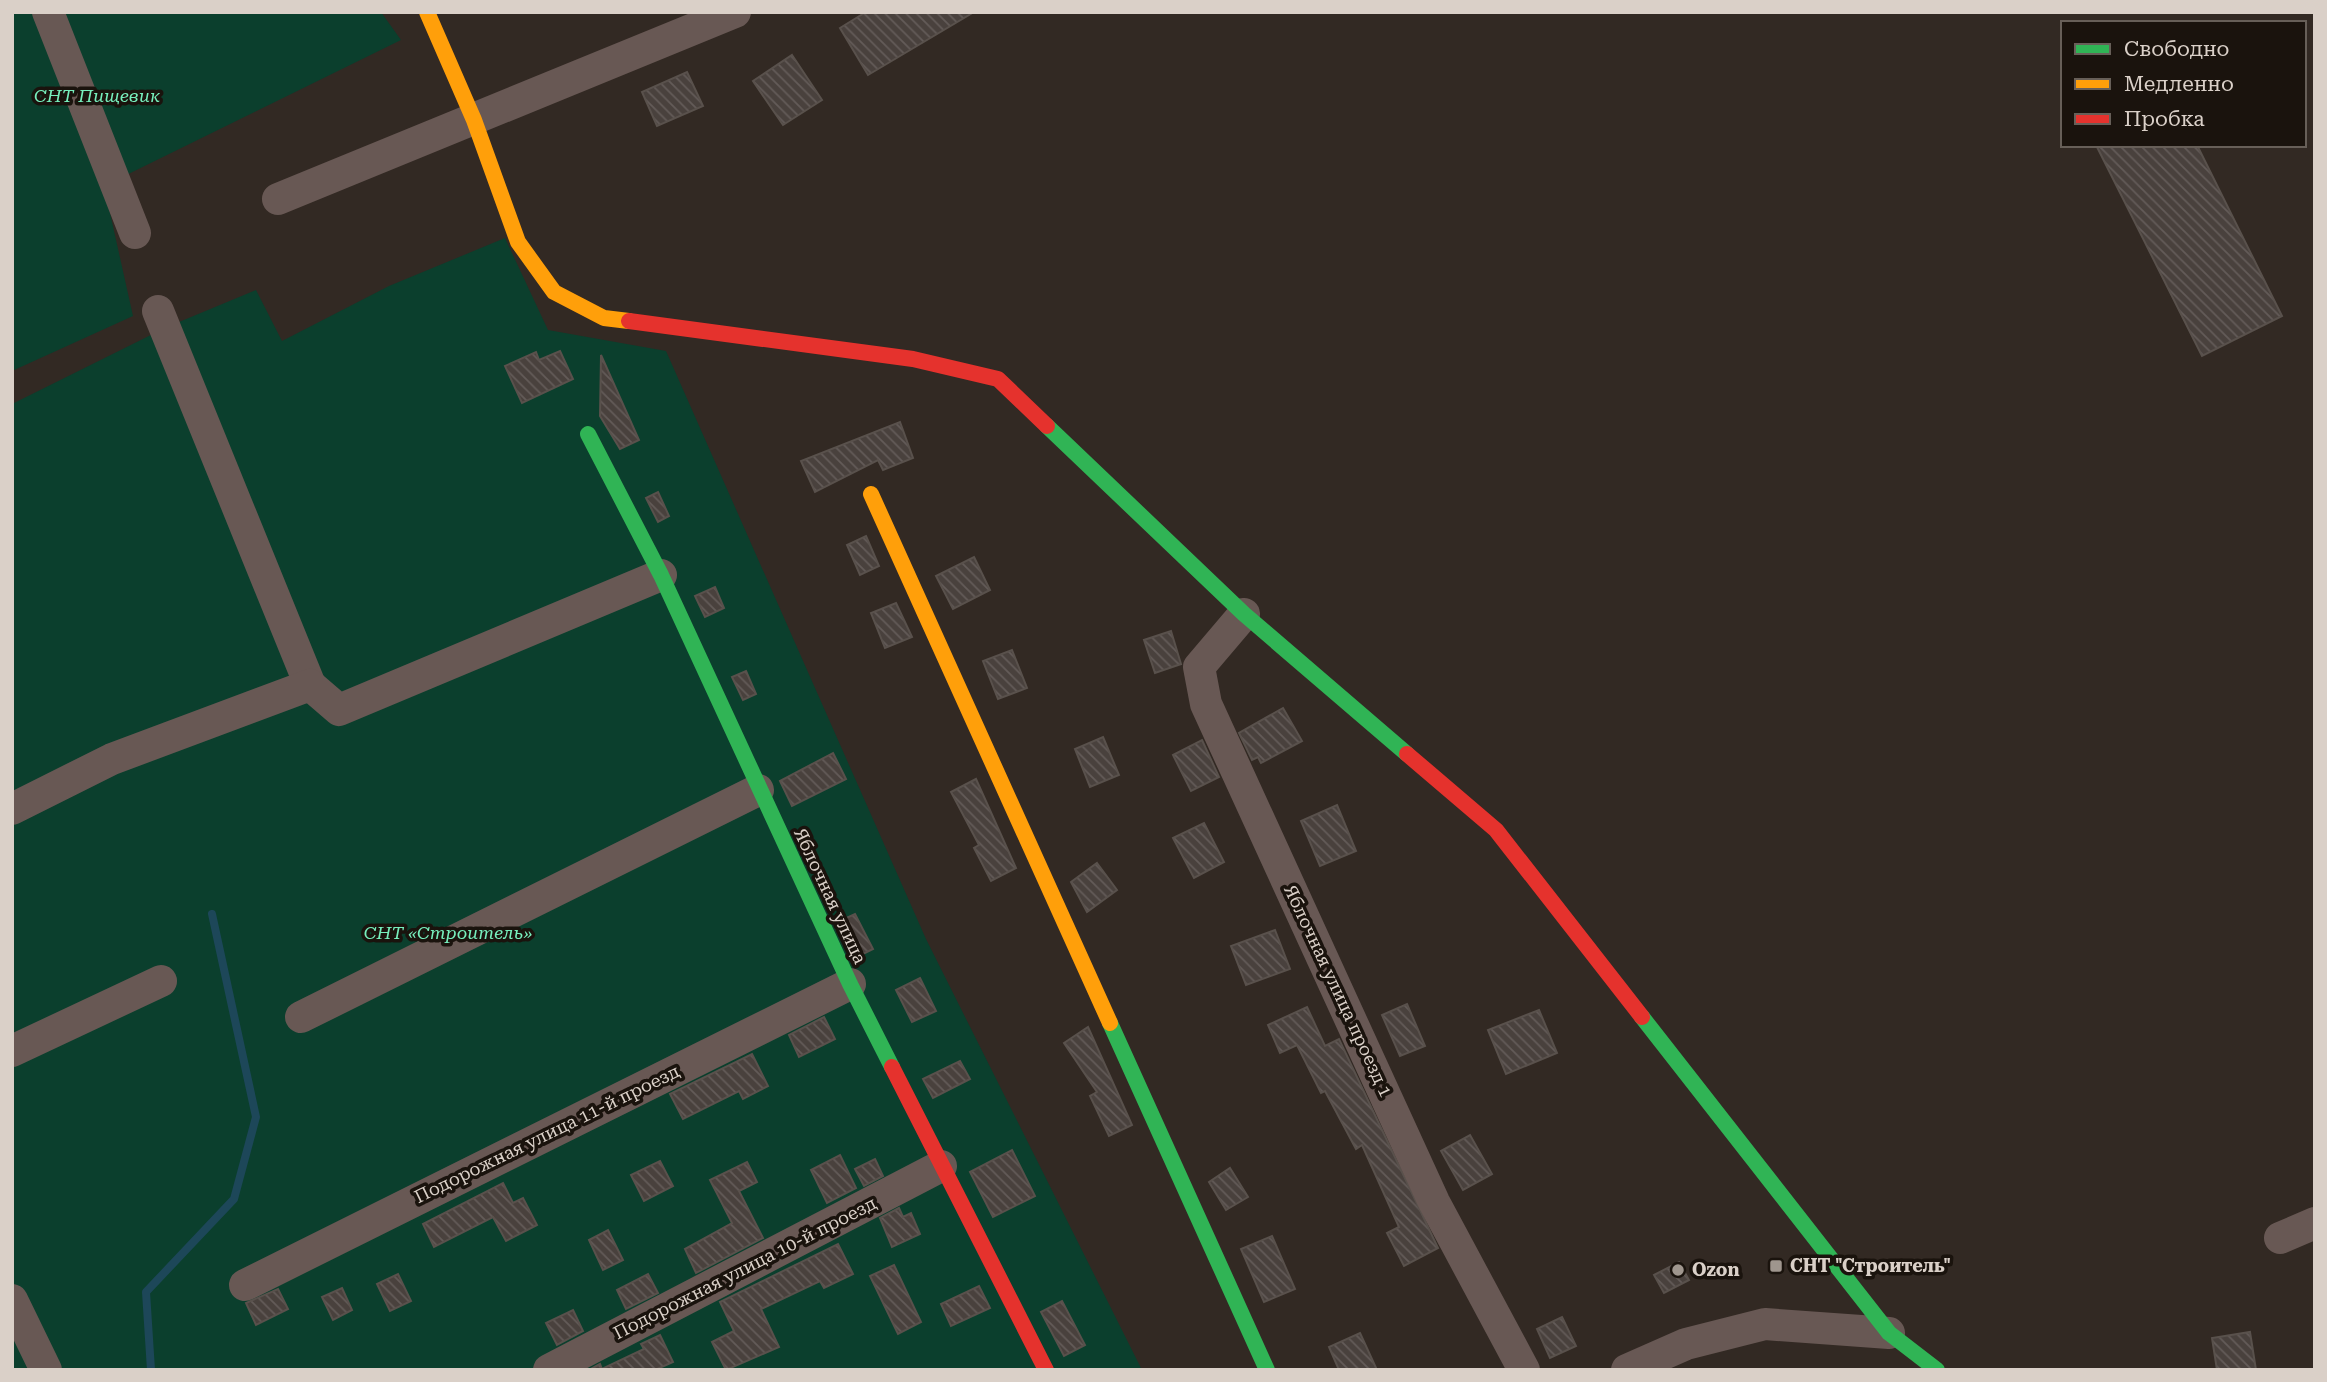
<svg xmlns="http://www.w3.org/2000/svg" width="2327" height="1382" viewBox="0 0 2327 1382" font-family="'Roboto Serif',serif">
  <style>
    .garden { fill: #0b3f2d }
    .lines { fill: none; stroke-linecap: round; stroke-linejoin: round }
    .stream { stroke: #1d4759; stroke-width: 8 }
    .building { fill: url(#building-back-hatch); stroke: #59514c; stroke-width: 2 }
    .street { stroke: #685854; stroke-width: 32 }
    .fast { stroke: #30b455; stroke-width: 16 }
    .slow { stroke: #ff9f0a; stroke-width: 16 }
    .jam { stroke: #e5322d; stroke-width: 16 }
    .poi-dot { fill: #9f968e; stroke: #1a130d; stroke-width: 2.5 }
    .labels { text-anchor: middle; stroke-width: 7; stroke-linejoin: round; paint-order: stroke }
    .park-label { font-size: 18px; font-style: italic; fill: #77efbd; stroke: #1a130d }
    .street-label { font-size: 18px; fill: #dad0c8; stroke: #1a130d }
    .poi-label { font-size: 18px; font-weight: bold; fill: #dad0c8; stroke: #1a130d; text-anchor: start }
  </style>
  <defs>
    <pattern id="building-back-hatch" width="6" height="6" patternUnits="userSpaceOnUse" patternTransform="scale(1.75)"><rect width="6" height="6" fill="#49413d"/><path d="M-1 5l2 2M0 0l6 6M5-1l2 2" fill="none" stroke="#635b58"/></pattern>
  </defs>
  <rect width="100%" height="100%" fill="#322923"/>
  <g class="garden">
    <path d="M 12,12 L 381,12 L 401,40 L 104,186 L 133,316 L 12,371 Z"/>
    <path d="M 505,238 L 548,330 L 666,351 L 926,939 L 1142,1370 L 12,1370 L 12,404 L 167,327 L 256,290 L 282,341 L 389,286 Z"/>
  </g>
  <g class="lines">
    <path class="stream" d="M 151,1370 L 146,1292 L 234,1199 L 256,1117 L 212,914"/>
  </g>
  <g class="building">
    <path d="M 866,12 L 974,12 L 868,75 L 840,28 Z"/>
    <path d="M 792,55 L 822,100 L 783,125 L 753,81 Z"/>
    <path d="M 687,72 L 703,106 L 657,126 L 642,92 Z"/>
    <path d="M 2096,145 L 2197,145 L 2282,316 L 2202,356 Z"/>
    <path d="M 560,351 L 573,379 L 522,403 L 505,366 L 536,352 L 539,360 Z"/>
    <path d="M 601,355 L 639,440 L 620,449 L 600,416 Z"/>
    <path d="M 900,422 L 913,458 L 883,470 L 878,460 L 815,492 L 801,461 Z"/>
    <path d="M 658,492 L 669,516 L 658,522 L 646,498 Z"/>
    <path d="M 866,536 L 879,566 L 860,575 L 847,545 Z"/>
    <path d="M 974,557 L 990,590 L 953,609 L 936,576 Z"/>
    <path d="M 715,587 L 724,608 L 705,617 L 695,596 Z"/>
    <path d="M 896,603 L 912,637 L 885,648 L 871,613 Z"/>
    <path d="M 1171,631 L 1181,664 L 1155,673 L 1144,640 Z"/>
    <path d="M 1012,650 L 1027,688 L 998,699 L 983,661 Z"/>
    <path d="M 746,671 L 756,694 L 743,700 L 732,677 Z"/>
    <path d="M 1283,708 L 1302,741 L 1261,763 L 1258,757 L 1252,760 L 1239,733 Z"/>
    <path d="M 1103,737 L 1119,775 L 1090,787 L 1075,749 Z"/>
    <path d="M 1202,740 L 1219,777 L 1191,791 L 1173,755 Z"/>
    <path d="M 833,753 L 846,779 L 792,806 L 780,781 Z"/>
    <path d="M 976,779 L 1016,868 L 991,881 L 974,848 L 979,845 L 951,792 Z"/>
    <path d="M 1337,805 L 1356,851 L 1320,866 L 1301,821 Z"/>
    <path d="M 1204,823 L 1224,862 L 1194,878 L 1173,838 Z"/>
    <path d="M 1097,863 L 1117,890 L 1087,912 L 1071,882 Z"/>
    <path d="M 855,914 L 873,949 L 861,955 L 844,919 Z"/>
    <path d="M 1275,930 L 1290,969 L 1246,985 L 1231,946 Z"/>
    <path d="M 920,978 L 936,1011 L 912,1022 L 896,990 Z"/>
    <path d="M 1407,1004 L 1425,1046 L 1400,1056 L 1382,1015 Z"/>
    <path d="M 1307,1007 L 1325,1046 L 1339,1039 L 1438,1248 L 1404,1266 L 1387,1233 L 1399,1227 L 1362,1145 L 1356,1149 L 1325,1091 L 1321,1093 L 1297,1045 L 1280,1053 L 1268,1025 Z"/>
    <path d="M 1539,1010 L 1557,1053 L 1506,1074 L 1488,1030 Z"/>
    <path d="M 824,1017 L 835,1039 L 799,1057 L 789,1035 Z"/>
    <path d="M 1088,1027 L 1132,1125 L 1109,1136 L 1090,1096 L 1097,1092 L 1064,1043 Z"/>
    <path d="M 752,1054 L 768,1086 L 743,1099 L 739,1091 L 683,1119 L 670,1094 Z"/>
    <path d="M 960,1061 L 970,1079 L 933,1098 L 923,1079 Z"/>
    <path d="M 1470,1135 L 1492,1174 L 1463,1190 L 1441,1151 Z"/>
    <path d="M 1012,1150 L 1035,1196 L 993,1217 L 970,1172 Z"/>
    <path d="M 840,1155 L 856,1188 L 827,1203 L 811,1170 Z"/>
    <path d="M 875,1159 L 883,1176 L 864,1186 L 855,1169 Z"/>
    <path d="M 660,1161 L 673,1186 L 644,1201 L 631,1175 Z"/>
    <path d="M 747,1162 L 757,1182 L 739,1191 L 763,1238 L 696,1273 L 685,1249 L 732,1223 L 710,1180 Z"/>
    <path d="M 1230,1168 L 1248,1197 L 1226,1210 L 1209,1182 Z"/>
    <path d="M 503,1183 L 513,1203 L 523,1198 L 537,1225 L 506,1241 L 493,1217 L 434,1247 L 423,1224 Z"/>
    <path d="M 899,1208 L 903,1217 L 911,1213 L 920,1234 L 892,1247 L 880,1218 Z"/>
    <path d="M 608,1230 L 623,1260 L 603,1270 L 589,1240 Z"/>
    <path d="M 1272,1236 L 1295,1289 L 1264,1302 L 1241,1249 Z"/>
    <path d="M 838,1244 L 853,1274 L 824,1288 L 820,1281 L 761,1309 L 779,1347 L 726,1370 L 712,1342 L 734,1331 L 720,1302 Z"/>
    <path d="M 1679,1262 L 1689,1280 L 1664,1293 L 1654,1275 Z"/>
    <path d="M 894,1265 L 921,1322 L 898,1334 L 870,1276 Z"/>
    <path d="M 398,1274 L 411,1301 L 390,1311 L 377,1284 Z"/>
    <path d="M 648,1274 L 658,1293 L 626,1309 L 617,1290 Z"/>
    <path d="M 979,1286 L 990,1308 L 951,1326 L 941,1304 Z"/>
    <path d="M 342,1288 L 352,1310 L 333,1320 L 322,1297 Z"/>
    <path d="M 278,1289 L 288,1309 L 256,1325 L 246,1303 Z"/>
    <path d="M 1062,1301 L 1085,1345 L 1064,1356 L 1041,1312 Z"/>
    <path d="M 573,1310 L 583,1331 L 557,1345 L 546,1323 Z"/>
    <path d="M 1562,1317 L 1576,1346 L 1550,1358 L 1537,1329 Z"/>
    <path d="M 2250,1332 L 2256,1370 L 2217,1370 L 2212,1338 Z"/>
    <path d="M 1360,1333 L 1377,1370 L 1339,1370 L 1329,1347 Z"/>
    <path d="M 660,1335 L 673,1362 L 655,1370 L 589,1370 L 600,1364 L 602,1369 L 644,1349 L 641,1344 Z"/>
  </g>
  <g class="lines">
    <g class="street">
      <path d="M 48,12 L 135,233"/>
      <path d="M 278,199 L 735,12"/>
      <path d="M 158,311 L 310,685"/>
      <path d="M 1244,614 L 1199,667 L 1206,704 L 1434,1202 L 1524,1370"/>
      <path d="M 12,809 L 112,759 L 310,685 L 339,710 L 661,575"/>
      <path d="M 301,1017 L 758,790"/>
      <path d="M 12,1051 L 161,981"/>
      <path d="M 2280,1238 L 2315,1223"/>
      <path d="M 245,1285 L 850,984"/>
      <path d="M 12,1300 L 46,1370"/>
      <path d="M 549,1370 L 941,1166"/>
      <path d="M 1627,1370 L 1686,1344 L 1765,1324 L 1889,1333"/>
    </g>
    <g class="fast">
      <path d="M 1047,426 L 1244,614 L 1407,754"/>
      <path d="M 588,434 L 661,575 L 850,984 L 892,1067"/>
      <path d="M 1642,1017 L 1889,1333 L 1937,1370"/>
      <path d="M 1110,1023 L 1267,1370"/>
    </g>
    <g class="slow">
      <path d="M 427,12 L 474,120 L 518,242 L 554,292 L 604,318 L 629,321"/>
      <path d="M 871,494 L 1110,1023"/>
    </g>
    <g class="jam">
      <path d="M 629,321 L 913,359 L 998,379 L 1047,426"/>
      <path d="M 1407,754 L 1496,830 L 1642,1017"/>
      <path d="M 892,1067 L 1046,1370"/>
    </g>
  </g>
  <g class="poi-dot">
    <rect x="1769" y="1259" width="14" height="14" rx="3.5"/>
    <circle cx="1678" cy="1270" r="7"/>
  </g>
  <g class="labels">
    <g class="park-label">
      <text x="97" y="102">СНТ Пищевик</text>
      <text x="448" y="939">СНТ «Строитель»</text>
    </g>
    <g class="street-label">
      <text transform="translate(830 896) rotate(65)" y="6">Яблочная улица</text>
      <text transform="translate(1338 991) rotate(65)" y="6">Яблочная улица проезд 1</text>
      <text transform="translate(547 1134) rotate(-26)" y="6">Подорожная улица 11-й проезд</text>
      <text transform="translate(745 1268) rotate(-27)" y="6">Подорожная улица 10-й проезд</text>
    </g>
    <g class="poi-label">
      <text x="1790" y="1272">СНТ "Строитель"</text>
      <text x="1692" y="1276">Ozon</text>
    </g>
  </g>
  <rect width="2327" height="1382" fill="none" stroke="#dad0c8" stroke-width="28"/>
  <rect x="2061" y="21" width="245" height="126" fill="#1a130d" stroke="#675f58" stroke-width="2"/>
  <rect x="2075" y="44" width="35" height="10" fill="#30b455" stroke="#675f58" stroke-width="2"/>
  <text x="2124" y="56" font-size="21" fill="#dad0c8">Свободно</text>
  <rect x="2075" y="79" width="35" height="10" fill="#ff9f0a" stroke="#675f58" stroke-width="2"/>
  <text x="2124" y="91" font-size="21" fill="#dad0c8">Медленно</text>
  <rect x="2075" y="114" width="35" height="10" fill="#e5322d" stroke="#675f58" stroke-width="2"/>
  <text x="2124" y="126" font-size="21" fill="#dad0c8">Пробка</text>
</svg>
